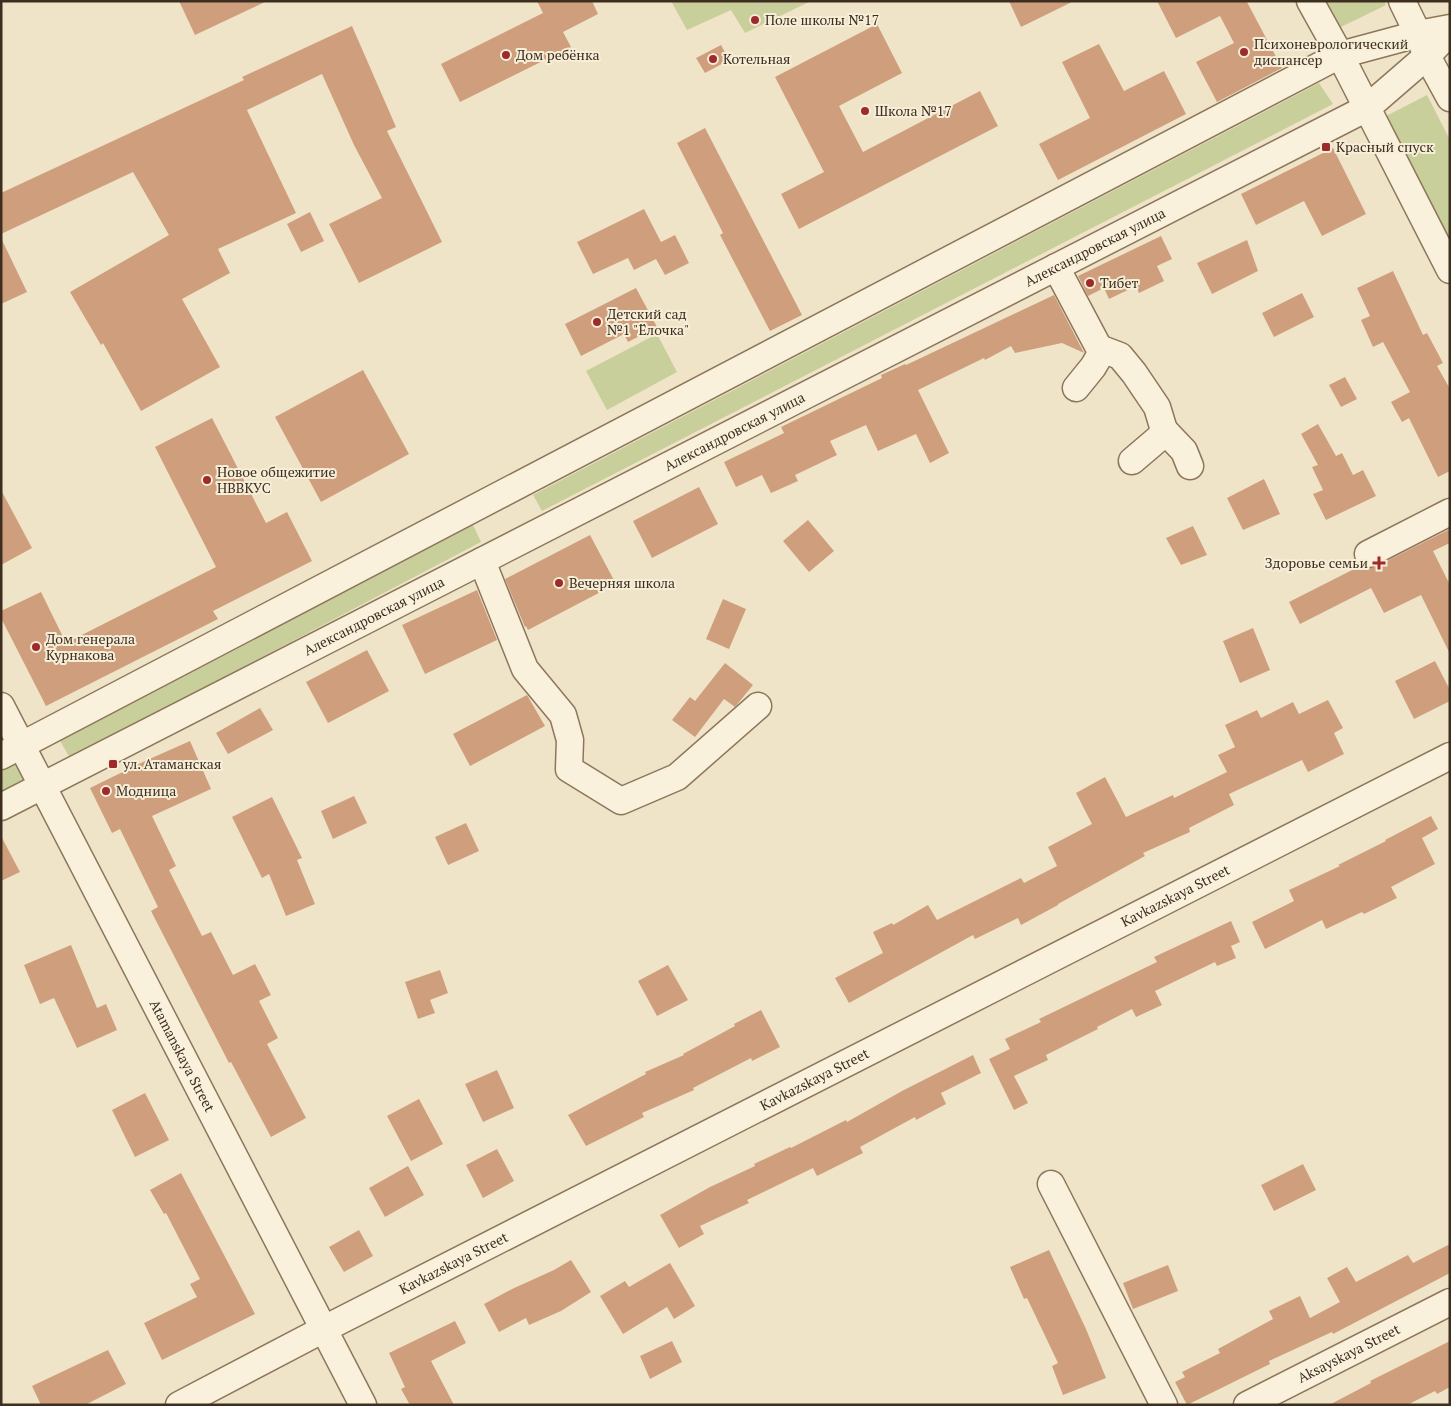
<svg xmlns="http://www.w3.org/2000/svg" width="1451" height="1406" viewBox="0 0 1451 1406" font-family="'PT Serif',serif">
  <style>
    .green { fill: #c9cf9b }
    .building { fill: #cf9f7d }
    .lines { fill: none; stroke-linecap: round; stroke-linejoin: round }
    .minor-casing { stroke: #8d765c; stroke-width: 29 }
    .minor { stroke: #faf1dc; stroke-width: 26 }
    .poi-dot { fill: #9e2a2b; stroke: #f7eed8; stroke-width: 2 }
    .labels { text-anchor: middle; stroke-width: 4; stroke-linejoin: round; paint-order: stroke }
    .poi-label { font-size: 14px; fill: #3d2e20; stroke: #f7eed8; text-anchor: start }
    .street-label { font-size: 14px; fill: #3d2e20; stroke: #f7eed8 }
  </style>
  <rect width="100%" height="100%" fill="#f0e4c8"/>
  <g class="green">
    <path d="M 671,1 L 811,1 L 745,33 L 731,10 L 687,30 Z"/>
    <path d="M 1325,1 L 1384,1 L 1386,5 L 1339,28 Z"/>
    <path d="M 1319,83 L 1333,104 L 542,511 L 533,495 Z"/>
    <path d="M 1427,95 L 1450,140 L 1450,239 L 1386,116 Z"/>
    <path d="M 657,334 L 677,372 L 607,410 L 586,371 Z"/>
    <path d="M 473,525 L 481,542 L 70,758 L 59,739 Z"/>
    <path d="M 16,761 L 25,781 L 1,793 L 1,769 Z"/>
  </g>
  <g class="building">
    <path d="M 179,1 L 267,1 L 195,35 Z"/>
    <path d="M 537,1 L 592,1 L 598,14 L 563,32 L 571,47 L 460,102 L 441,64 L 543,13 Z"/>
    <path d="M 1009,1 L 1074,1 L 1021,27 Z"/>
    <path d="M 1157,1 L 1249,1 L 1247,2 L 1282,68 L 1217,102 L 1196,62 L 1234,43 L 1220,16 L 1176,38 Z"/>
    <path d="M 877,24 L 902,73 L 839,106 L 863,152 L 980,91 L 998,126 L 799,229 L 781,194 L 824,172 L 775,77 Z"/>
    <path d="M 352,26 L 396,127 L 387,131 L 442,242 L 359,283 L 329,224 L 382,198 L 354,145 L 322,74 L 247,110 L 296,213 L 218,249 L 230,273 L 182,299 L 220,367 L 141,411 L 103,343 L 101,345 L 70,292 L 169,235 L 133,172 L 1,234 L 1,193 L 244,80 L 242,77 Z"/>
    <path d="M 1099,44 L 1124,91 L 1164,71 L 1186,114 L 1058,180 L 1039,144 L 1090,118 L 1062,62 Z"/>
    <path d="M 721,45 L 729,60 L 705,73 L 696,58 Z"/>
    <path d="M 705,128 L 802,315 L 770,331 L 720,235 L 723,233 L 677,143 Z"/>
    <path d="M 1333,148 L 1366,214 L 1322,236 L 1304,201 L 1256,225 L 1241,194 Z"/>
    <path d="M 644,209 L 661,242 L 675,235 L 689,263 L 665,275 L 656,259 L 634,270 L 628,258 L 593,274 L 577,242 Z"/>
    <path d="M 310,212 L 324,241 L 301,252 L 287,224 Z"/>
    <path d="M 1161,236 L 1172,259 L 1157,266 L 1164,281 L 1139,293 L 1136,286 L 1109,299 L 1104,288 L 1088,296 L 1078,276 Z"/>
    <path d="M 1,238 L 27,292 L 1,304 Z"/>
    <path d="M 1247,240 L 1258,271 L 1212,294 L 1197,263 Z"/>
    <path d="M 1393,271 L 1423,335 L 1427,333 L 1443,363 L 1437,366 L 1450,389 L 1450,471 L 1438,477 L 1409,418 L 1402,422 L 1391,402 L 1410,392 L 1383,342 L 1373,347 L 1361,320 L 1370,316 L 1357,288 Z"/>
    <path d="M 636,288 L 657,327 L 628,342 L 624,334 L 581,356 L 565,324 Z"/>
    <path d="M 1302,293 L 1314,317 L 1274,337 L 1262,313 Z"/>
    <path d="M 1054,295 L 1084,353 L 1062,343 L 1015,353 L 1011,346 L 985,360 L 984,358 L 918,390 L 949,453 L 930,463 L 916,434 L 878,451 L 866,425 L 830,441 L 837,455 L 795,475 L 798,481 L 771,493 L 762,475 L 736,487 L 724,462 L 784,433 L 781,427 L 882,378 L 881,375 L 905,364 L 906,365 Z"/>
    <path d="M 363,370 L 409,454 L 321,502 L 275,417 Z"/>
    <path d="M 1345,377 L 1357,399 L 1341,407 L 1329,385 Z"/>
    <path d="M 212,418 L 266,523 L 287,512 L 312,561 L 213,611 L 218,619 L 46,706 L 1,618 L 1,611 L 41,592 L 66,643 L 216,567 L 155,447 Z"/>
    <path d="M 1318,424 L 1336,456 L 1342,453 L 1353,475 L 1363,470 L 1376,496 L 1326,520 L 1313,494 L 1323,490 L 1312,467 L 1318,465 L 1301,434 Z"/>
    <path d="M 1264,479 L 1280,514 L 1243,530 L 1227,498 Z"/>
    <path d="M 699,487 L 718,524 L 652,558 L 633,521 Z"/>
    <path d="M 1,490 L 32,548 L 1,565 Z"/>
    <path d="M 808,520 L 834,551 L 809,572 L 783,541 Z"/>
    <path d="M 1193,526 L 1207,555 L 1181,565 L 1166,538 Z"/>
    <path d="M 1450,529 L 1450,543 L 1433,551 L 1450,585 L 1450,654 L 1421,595 L 1384,613 L 1371,588 L 1300,624 L 1289,602 L 1360,566 L 1367,569 L 1375,567 Z"/>
    <path d="M 590,535 L 616,584 L 528,630 L 526,626 L 525,627 L 505,579 Z"/>
    <path d="M 477,590 L 497,640 L 425,674 L 402,625 Z"/>
    <path d="M 723,599 L 746,609 L 729,649 L 706,639 Z"/>
    <path d="M 1253,628 L 1270,670 L 1240,683 L 1223,641 Z"/>
    <path d="M 367,650 L 389,691 L 328,723 L 306,682 Z"/>
    <path d="M 1435,661 L 1450,690 L 1450,701 L 1414,719 L 1395,681 Z"/>
    <path d="M 725,663 L 753,685 L 735,707 L 724,699 L 695,737 L 672,720 L 690,697 L 695,701 Z"/>
    <path d="M 527,695 L 545,726 L 470,766 L 453,734 Z"/>
    <path d="M 1328,700 L 1343,728 L 1334,733 L 1344,754 L 1308,772 L 1302,760 L 1229,794 L 1234,805 L 1189,828 L 1190,832 L 1143,853 L 1145,856 L 1058,904 L 1058,905 L 1021,925 L 1018,918 L 975,939 L 973,935 L 849,1003 L 835,978 L 883,953 L 873,932 L 892,923 L 893,925 L 928,905 L 937,920 L 1021,878 L 1024,883 L 1057,866 L 1048,847 L 1092,824 L 1076,793 L 1105,777 L 1126,817 L 1173,795 L 1174,798 L 1227,772 L 1218,755 L 1235,747 L 1225,725 L 1257,710 L 1261,718 L 1293,702 L 1299,714 Z"/>
    <path d="M 260,708 L 273,730 L 228,754 L 216,733 Z"/>
    <path d="M 190,741 L 211,789 L 152,816 L 176,866 L 169,870 L 202,936 L 211,932 L 233,975 L 255,964 L 271,995 L 259,1001 L 278,1038 L 267,1044 L 306,1118 L 271,1137 L 231,1062 L 229,1063 L 151,911 L 158,907 L 120,829 L 112,833 L 90,788 L 145,761 Z"/>
    <path d="M 354,796 L 367,823 L 333,839 L 321,811 Z"/>
    <path d="M 272,797 L 302,858 L 297,860 L 315,904 L 286,916 L 269,874 L 262,878 L 232,817 Z"/>
    <path d="M 1431,816 L 1438,829 L 1422,838 L 1435,864 L 1391,887 L 1397,898 L 1364,914 L 1362,912 L 1326,929 L 1322,920 L 1265,949 L 1252,922 L 1294,901 L 1289,890 L 1340,866 L 1338,865 L 1386,841 L 1385,840 Z"/>
    <path d="M 466,823 L 479,851 L 448,865 L 435,837 Z"/>
    <path d="M 1,836 L 20,872 L 1,881 Z"/>
    <path d="M 1231,921 L 1240,942 L 1231,946 L 1236,958 L 1217,966 L 1215,962 L 1155,991 L 1162,1005 L 1136,1017 L 1132,1009 L 1097,1027 L 1098,1029 L 1046,1055 L 1048,1060 L 1014,1076 L 1028,1103 L 1014,1110 L 989,1059 L 1010,1049 L 1005,1039 L 1041,1022 L 1039,1019 L 1157,962 L 1154,957 Z"/>
    <path d="M 71,945 L 97,1008 L 106,1004 L 117,1030 L 77,1048 L 54,998 L 40,1004 L 24,965 Z"/>
    <path d="M 668,965 L 688,1000 L 657,1016 L 638,981 Z"/>
    <path d="M 440,970 L 448,993 L 430,1000 L 435,1013 L 418,1019 L 405,982 Z"/>
    <path d="M 761,1010 L 780,1047 L 752,1061 L 751,1058 L 693,1088 L 694,1090 L 642,1113 L 644,1117 L 586,1146 L 568,1115 L 646,1074 L 645,1072 L 684,1055 L 683,1054 L 735,1026 L 734,1024 Z"/>
    <path d="M 973,1055 L 981,1073 L 941,1093 L 946,1104 L 916,1120 L 915,1117 L 860,1147 L 863,1153 L 817,1176 L 813,1168 L 747,1200 L 749,1203 L 700,1226 L 704,1234 L 679,1248 L 660,1215 L 710,1187 L 755,1166 L 754,1164 L 790,1147 L 791,1148 L 846,1120 L 847,1122 L 902,1091 Z"/>
    <path d="M 497,1070 L 514,1108 L 483,1122 L 465,1084 Z"/>
    <path d="M 145,1093 L 169,1140 L 135,1157 L 112,1110 Z"/>
    <path d="M 419,1099 L 443,1144 L 411,1161 L 387,1116 Z"/>
    <path d="M 497,1149 L 514,1181 L 483,1198 L 466,1165 Z"/>
    <path d="M 1303,1164 L 1316,1190 L 1274,1211 L 1261,1185 Z"/>
    <path d="M 408,1166 L 424,1195 L 385,1217 L 369,1188 Z"/>
    <path d="M 181,1173 L 255,1314 L 162,1360 L 144,1323 L 197,1297 L 190,1284 L 200,1279 L 166,1213 L 164,1214 L 150,1190 Z"/>
    <path d="M 359,1230 L 373,1256 L 344,1272 L 329,1247 Z"/>
    <path d="M 1450,1244 L 1450,1273 L 1333,1334 L 1332,1332 L 1269,1361 L 1270,1364 L 1187,1405 L 1175,1382 L 1185,1377 L 1182,1372 L 1220,1353 L 1218,1349 L 1273,1319 L 1269,1311 L 1300,1296 L 1310,1318 L 1340,1302 L 1327,1278 L 1347,1267 L 1356,1282 L 1408,1255 L 1413,1263 Z"/>
    <path d="M 1049,1250 L 1086,1329 L 1106,1378 L 1063,1395 L 1052,1366 L 1058,1363 L 1027,1298 L 1024,1299 L 1010,1267 Z"/>
    <path d="M 571,1260 L 591,1292 L 561,1311 L 529,1325 L 526,1318 L 499,1332 L 484,1304 L 512,1289 L 554,1270 Z"/>
    <path d="M 670,1263 L 695,1306 L 674,1319 L 667,1307 L 623,1334 L 600,1296 L 625,1281 L 629,1287 Z"/>
    <path d="M 1168,1265 L 1178,1291 L 1133,1309 L 1123,1283 Z"/>
    <path d="M 455,1321 L 466,1343 L 431,1361 L 454,1405 L 410,1405 L 401,1389 L 405,1387 L 389,1353 Z"/>
    <path d="M 672,1341 L 682,1362 L 650,1379 L 640,1356 Z"/>
    <path d="M 1450,1341 L 1450,1387 L 1437,1394 L 1435,1391 L 1407,1405 L 1329,1405 L 1371,1383 L 1370,1381 Z"/>
    <path d="M 108,1350 L 126,1384 L 85,1405 L 41,1405 L 32,1386 Z"/>
  </g>
  <g class="lines">
    <g class="minor-casing">
      <g id="minor">
        <path d="M 1310,1 L 1340,55 L 1450,270"/>
        <path d="M 1402,1 L 1418,34 L 1427,56 L 1450,98"/>
        <path d="M 1056,267 L 1099,348 L 1120,356 L 1134,373 L 1157,407 L 1164,430 L 1159,438 L 1132,461"/>
        <path d="M 1076,388 L 1093,367 L 1103,350"/>
        <path d="M 1164,430 L 1184,451 L 1190,466"/>
        <path d="M 1368,554 L 1450,512"/>
        <path d="M 482,561 L 525,669 L 563,715 L 570,740 L 569,769 L 621,801 L 677,777 L 758,706"/>
        <path id="s1" d="M 1,706 L 363,1405"/>
        <path d="M 1,756 L 1340,55 L 1418,34 L 1450,28"/>
        <path id="s2" d="M 1,807 L 1367,108 L 1427,56 L 1450,32"/>
        <path d="M 1051,1184 L 1164,1405"/>
        <path id="s3" d="M 179,1405 L 324,1329 L 1450,756"/>
        <path id="s4" d="M 1247,1405 L 1450,1302"/>
      </g>
    </g>
    <use href="#minor" class="minor"/>
  </g>
  <g class="poi-dot">
    <circle cx="755" cy="20" r="5"/>
    <circle cx="1244" cy="52" r="5"/>
    <circle cx="506" cy="55" r="5"/>
    <circle cx="713" cy="59" r="5"/>
    <circle cx="865" cy="111" r="5"/>
    <rect x="1321" y="142" width="10" height="10" rx="2.5"/>
    <circle cx="1090" cy="283" r="5"/>
    <circle cx="597" cy="322" r="5"/>
    <circle cx="207" cy="480" r="5"/>
    <path d="M1376.5 555.5h5v5h5v5h-5v5h-5v-5h-5v-5h5z"/>
    <circle cx="559" cy="583" r="5"/>
    <circle cx="36" cy="647" r="5"/>
    <rect x="108" y="759" width="10" height="10" rx="2.5"/>
    <circle cx="106" cy="791" r="5"/>
  </g>
  <g class="labels">
    <g class="poi-label">
      <text x="765" y="25">Поле школы №17</text>
      <text x="1254" y="49">Психоневрологический<tspan x="1254" dy="16">диспансер</tspan></text>
      <text x="516" y="60">Дом ребёнка</text>
      <text x="723" y="64">Котельная</text>
      <text x="875" y="116">Школа №17</text>
      <text x="1336" y="152">Красный спуск</text>
      <text x="1100" y="288">Тибет</text>
      <text x="607" y="319">Детский сад<tspan x="607" dy="16">№1 "Ёлочка"</tspan></text>
      <text x="217" y="477">Новое общежитие<tspan x="217" dy="16">НВВКУС</tspan></text>
      <text x="1368" y="568" text-anchor="end">Здоровье семьи</text>
      <text x="569" y="588">Вечерняя школа</text>
      <text x="46" y="644">Дом генерала<tspan x="46" dy="16">Курнакова</tspan></text>
      <text x="123" y="769">ул. Атаманская</text>
      <text x="116" y="796">Модница</text>
    </g>
    <g class="street-label">
      <text dy="5" stroke="none"><textPath href="#s2" startOffset="1229">Александровская улица</textPath></text>
      <text dy="5" stroke="none"><textPath href="#s2" startOffset="824">Александровская улица</textPath></text>
      <text dy="5" stroke="none"><textPath href="#s2" startOffset="419">Александровская улица</textPath></text>
      <text dy="5" stroke="none"><textPath href="#s3" startOffset="1119">Kavkazskaya Street</textPath></text>
      <text dy="5" stroke="none"><textPath href="#s1" startOffset="394">Atamanskaya Street</textPath></text>
      <text dy="5" stroke="none"><textPath href="#s3" startOffset="714">Kavkazskaya Street</textPath></text>
      <text dy="5" stroke="none"><textPath href="#s3" startOffset="309">Kavkazskaya Street</textPath></text>
      <text dy="5" stroke="none"><textPath href="#s4" startOffset="114">Aksayskaya Street</textPath></text>
    </g>
  </g>
  <rect width="1451" height="1406" fill="none" stroke="#3d2e20" stroke-width="5"/>
</svg>
